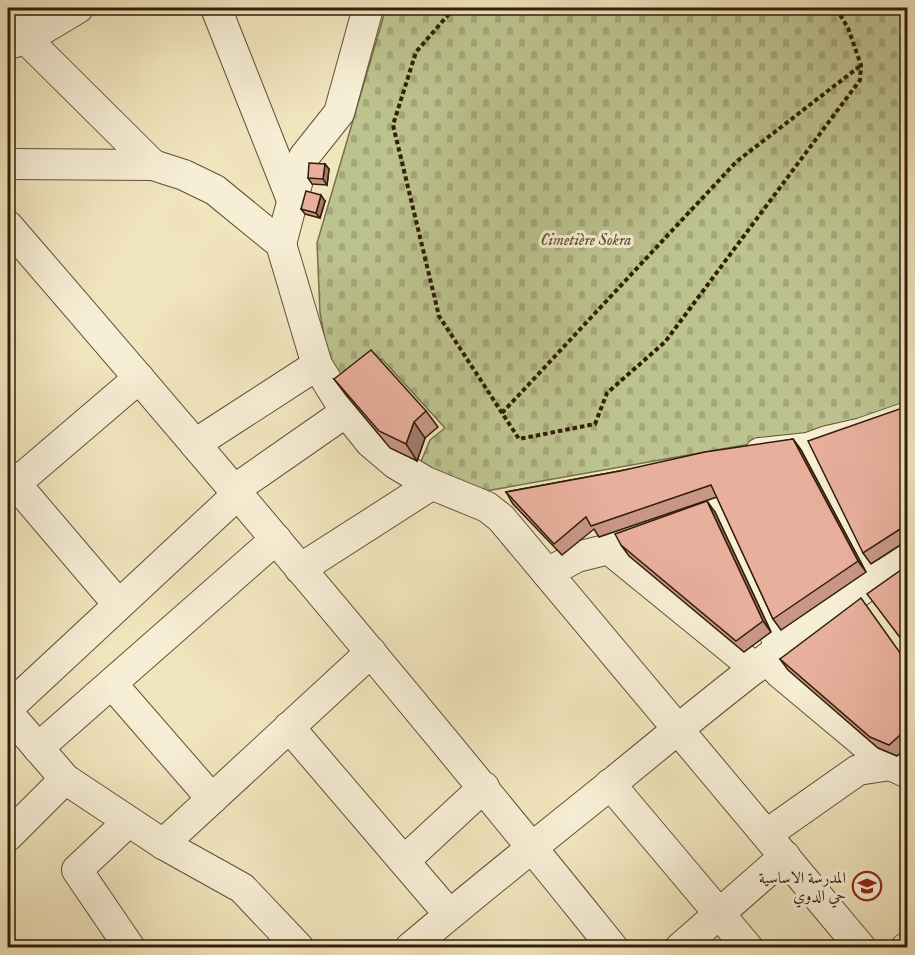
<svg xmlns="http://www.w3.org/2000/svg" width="915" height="955" viewBox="0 0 915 955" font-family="'IM FELL English',Amiri,serif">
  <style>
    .cemetery { fill: url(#cemetery-stones); stroke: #78704c; stroke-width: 1.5 }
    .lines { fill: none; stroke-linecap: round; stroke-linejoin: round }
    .minor-casing { stroke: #625036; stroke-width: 32 }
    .path { stroke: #321e08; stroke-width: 4; stroke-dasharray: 4.5 3; stroke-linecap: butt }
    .minor { stroke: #f6eed5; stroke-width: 30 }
    .wall { fill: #c89686; stroke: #321e08; stroke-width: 1.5 }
    .shaded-wall { fill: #a27a6d; stroke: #321e08; stroke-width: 1.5 }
    .building { fill: #e8af9c; stroke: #321e08; stroke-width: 1.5 }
    .labels { text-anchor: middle; stroke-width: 6; stroke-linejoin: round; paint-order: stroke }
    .park-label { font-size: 16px; font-style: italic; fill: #5c5030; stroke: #f6eed5 }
    .poi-label { font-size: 16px; fill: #321e08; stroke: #f6eed5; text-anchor: end }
  </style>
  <defs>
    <pattern id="cemetery-stones" width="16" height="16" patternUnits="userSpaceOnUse" patternTransform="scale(1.5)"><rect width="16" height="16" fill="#bdc38f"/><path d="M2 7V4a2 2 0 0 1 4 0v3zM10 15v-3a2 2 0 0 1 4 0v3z" fill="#a3a77a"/></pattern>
  </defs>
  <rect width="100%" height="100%" fill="#f1e5be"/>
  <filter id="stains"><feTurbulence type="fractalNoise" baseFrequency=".00333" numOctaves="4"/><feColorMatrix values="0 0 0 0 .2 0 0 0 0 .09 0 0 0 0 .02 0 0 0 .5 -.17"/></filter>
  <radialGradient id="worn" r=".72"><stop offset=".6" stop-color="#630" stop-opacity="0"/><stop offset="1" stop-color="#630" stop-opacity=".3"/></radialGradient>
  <path class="cemetery" d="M 386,8 L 907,8 L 908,404 L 818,432 L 486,491 L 420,464 L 430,440 L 445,428 L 382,359 L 343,389 L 327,352 L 320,313 L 317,243 Z"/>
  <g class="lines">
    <g class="minor-casing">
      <g id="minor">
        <path d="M 216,8 L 292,200"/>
        <path d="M 8,20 L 56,19"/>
        <path d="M 26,39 L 153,165"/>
        <path d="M 8,44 L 26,39 L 78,8"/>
        <path d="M 8,164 L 153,165 L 184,175 L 215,190 L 281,244 L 317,365 L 346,412 L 370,442 L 396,464 L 426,482 L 487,507 L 501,518 L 861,948"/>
        <path d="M 8,226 C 213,463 416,703 613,948"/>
        <path d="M 281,244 L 304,157 L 339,113 L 368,8"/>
        <path d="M 195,444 L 317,365"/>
        <path d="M 808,448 L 872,582"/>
        <path d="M 760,453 L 808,448 L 827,441 L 862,433 L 908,417"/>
        <path d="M 8,475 L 118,604"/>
        <path d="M 15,484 L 139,378"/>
        <path d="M 234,490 L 346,412"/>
        <path d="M 609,549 L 713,502 L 720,507 L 728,521 L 781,649"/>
        <path d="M 300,569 L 431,485"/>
        <path d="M 547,573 L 577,557 L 609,549 L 755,668"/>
        <path d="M 767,659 L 780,673 L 890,765 L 908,773"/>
        <path d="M 112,684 L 212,799"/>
        <path d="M 8,708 L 238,494"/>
        <path d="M 8,713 L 65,779 L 163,844 L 242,888 L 299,948"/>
        <path d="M 289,727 L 449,914"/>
        <path d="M 38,748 L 276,539"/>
        <path d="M 610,784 L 748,948"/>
        <path d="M 128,822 L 77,870 L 130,948"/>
        <path d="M 767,834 L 858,770 L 890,765 L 908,749"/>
        <path d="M 8,836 L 65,779"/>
        <path d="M 163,844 L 371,652"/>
        <path d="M 404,861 L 484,787"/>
        <path d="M 410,948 C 476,892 544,838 611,784 C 707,705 803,626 908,559"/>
        <path d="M 680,948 L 785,856"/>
        <path d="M 906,948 L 908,947"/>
      </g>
    </g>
    <g class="path">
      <path d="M 454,8 L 416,52 L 393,125 L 439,316 L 519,439 L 595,424 L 607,393 L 665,342 L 860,80 L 861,65 L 848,28 L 836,8"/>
      <path d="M 502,413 L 736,162 L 860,66"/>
    </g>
    <use href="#minor" class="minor"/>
  </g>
  <g class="wall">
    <path d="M 325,164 L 329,169 L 327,185 L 312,184 L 308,178 Z"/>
    <path d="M 325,201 L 320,218 L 305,214 L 301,209 Z"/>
    <path d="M 334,379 L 426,411 L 438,427 L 425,438 L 417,461 L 390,448 L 346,395 Z"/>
    <path d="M 908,406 L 908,540 L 871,564 L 863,553 Z"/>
    <path d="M 793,439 L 801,450 L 866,572 L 781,630 L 773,619 L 717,497 L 599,537 L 594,529 L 562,555 L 513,504 L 506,492 Z"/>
    <path d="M 715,512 L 771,632 L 744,652 L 629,556 L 621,545 Z"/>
    <path d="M 780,659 L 908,664 L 908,746 L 897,756 L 878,748 L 788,670 Z"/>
  </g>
  <g class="shaded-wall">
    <path d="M 325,164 L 329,169 L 327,185 L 323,179 Z"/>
    <path d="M 321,195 L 325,201 L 320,218 L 316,213 Z"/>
    <path d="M 414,422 L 425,438 L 417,461 L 406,444 Z"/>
    <path d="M 793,439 L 801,450 L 866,572 L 858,561 Z"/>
    <path d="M 707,501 L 715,512 L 771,632 L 763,621 Z"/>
  </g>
  <g class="building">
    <path d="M 309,163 L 325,164 L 323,179 L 308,178 Z"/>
    <path d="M 306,191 L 321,195 L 316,213 L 301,209 Z"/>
    <path d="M 371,350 L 426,411 L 414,422 L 406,444 L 379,431 L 334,379 Z"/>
    <path d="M 908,406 L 908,524 L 863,553 L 808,441 Z"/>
    <path d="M 793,439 L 858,561 L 773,619 L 711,485 L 591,526 L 586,517 L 554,544 L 506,492 L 620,471 L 705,452 Z"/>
    <path d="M 707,501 L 763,621 L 736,641 L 621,545 L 615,534 Z"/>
    <path d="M 908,565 L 908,648 L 867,594 Z"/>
    <path d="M 861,598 L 908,664 L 908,728 L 889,745 L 870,737 L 780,659 Z"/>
  </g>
  <defs>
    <g id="school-ring" transform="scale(1.5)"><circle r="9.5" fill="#f6eed5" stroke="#8f2418" stroke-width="1.5"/><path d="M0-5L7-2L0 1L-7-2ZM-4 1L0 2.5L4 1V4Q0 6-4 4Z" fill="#8f2418"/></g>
  </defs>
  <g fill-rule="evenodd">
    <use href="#school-ring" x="867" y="886"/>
  </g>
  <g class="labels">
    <g class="park-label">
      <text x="586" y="245">Cimetière Sokra</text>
    </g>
    <g class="poi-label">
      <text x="846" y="883">المدرسة الاساسية<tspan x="846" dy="18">حي الدوي</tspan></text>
    </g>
  </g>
  <rect width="915" height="955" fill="none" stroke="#f1e5be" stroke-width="30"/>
  <rect x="9" y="9" width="897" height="937" fill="none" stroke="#321e08" stroke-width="3"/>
  <rect x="15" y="15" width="885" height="925" fill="none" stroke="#321e08" stroke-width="1.5"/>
  <rect width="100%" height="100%" filter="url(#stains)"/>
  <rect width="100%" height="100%" fill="url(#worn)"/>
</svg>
